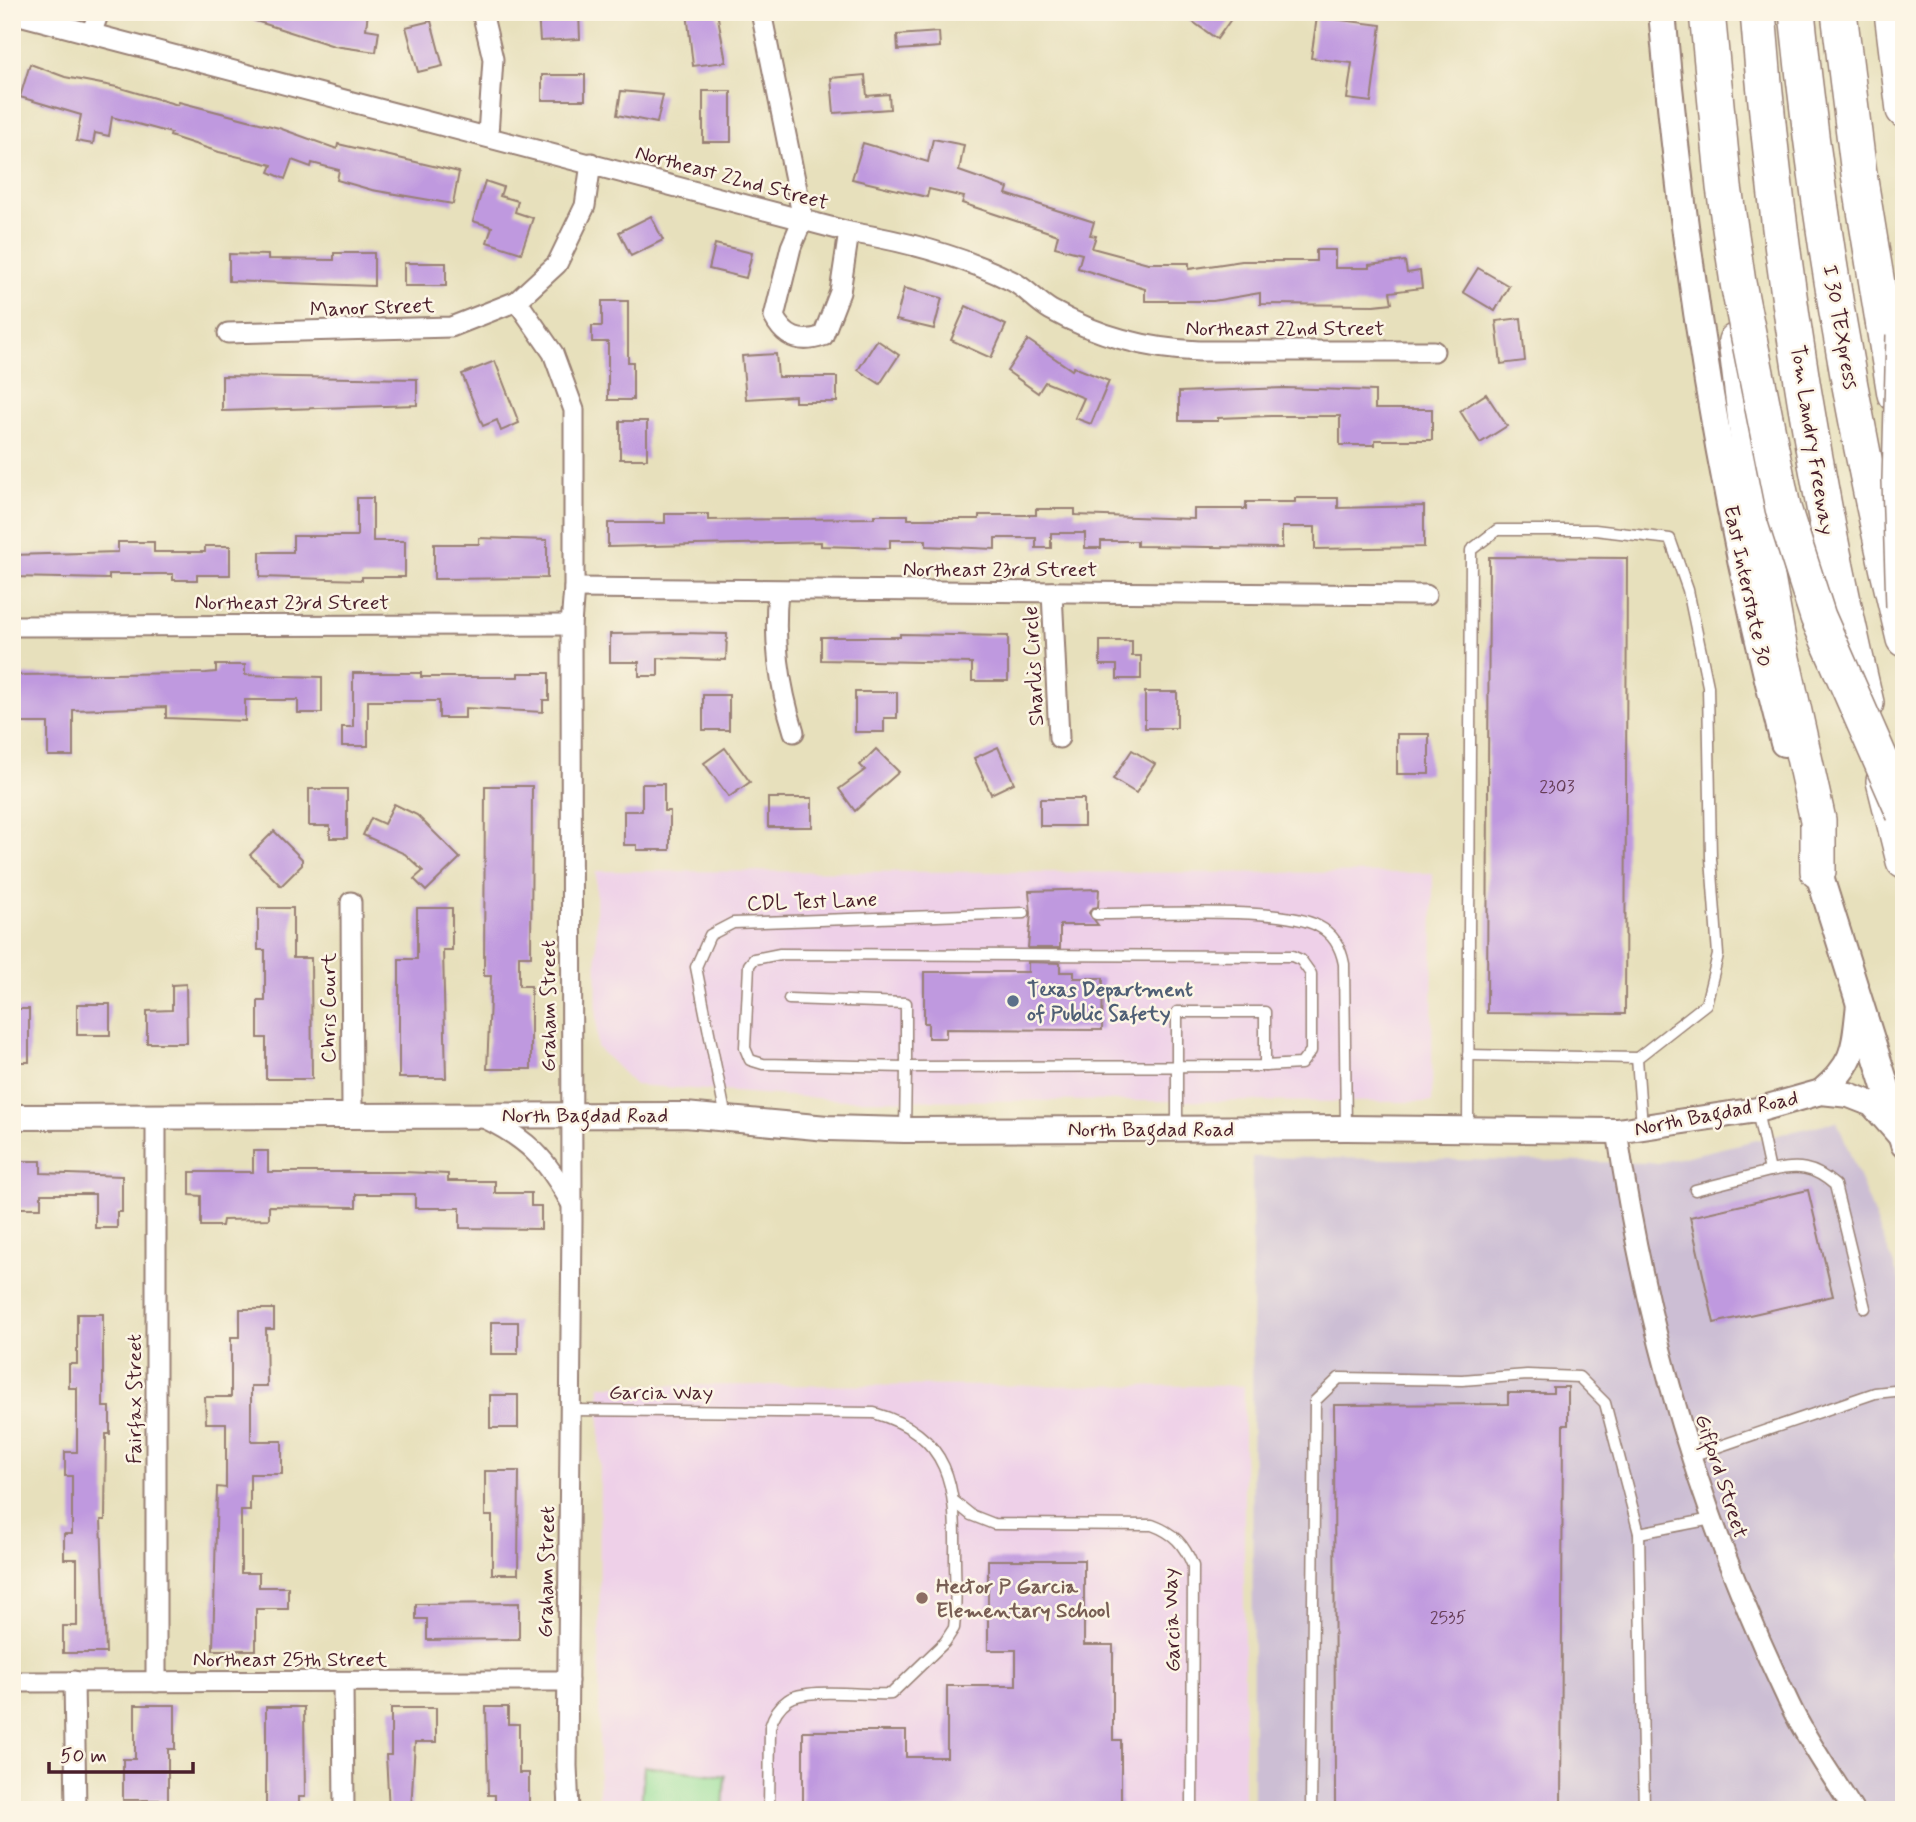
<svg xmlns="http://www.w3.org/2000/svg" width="1916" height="1822" viewBox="0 0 1916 1822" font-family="Mynerve,sans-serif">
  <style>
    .built { fill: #eed0e8 }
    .industrial { fill: #ccbed4 }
    .green { fill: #97df9a; stroke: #707f62; stroke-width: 2 }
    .building { fill: #bf99df }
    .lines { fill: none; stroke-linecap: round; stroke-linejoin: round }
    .service-casing { stroke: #988074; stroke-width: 13 }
    .minor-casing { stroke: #988074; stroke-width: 23 }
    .tertiary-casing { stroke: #988074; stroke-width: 28 }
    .secondary-casing { stroke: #988074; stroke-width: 30 }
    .motorway-casing { stroke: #988074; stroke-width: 38 }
    .service { stroke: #fff; stroke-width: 10 }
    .minor { stroke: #fff; stroke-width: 19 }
    .tertiary { stroke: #fff; stroke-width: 24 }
    .secondary { stroke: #fff; stroke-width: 26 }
    .motorway { stroke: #fff; stroke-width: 35 }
    .motorway-bridge-casing { stroke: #988074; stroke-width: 38; stroke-linecap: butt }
    .motorway-bridge { stroke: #fff; stroke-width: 35 }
    .service-dot { fill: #5c6f8a; stroke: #fcf5e5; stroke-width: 2.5 }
    .education-dot { fill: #8d6e63; stroke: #fcf5e5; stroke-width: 2.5 }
    .labels { text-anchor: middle; stroke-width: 5; stroke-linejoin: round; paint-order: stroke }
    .number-label { font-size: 18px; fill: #673e58 }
    .street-label { font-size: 21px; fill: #4a1f2b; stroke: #fcf5e5 }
    .service-label { font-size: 21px; font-weight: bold; fill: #4e5e75; stroke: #fcf5e5; text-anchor: start }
    .education-label { font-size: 21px; font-weight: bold; fill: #785e54; stroke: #fcf5e5; text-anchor: start }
  </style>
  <rect width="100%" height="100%" fill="#fcf5e5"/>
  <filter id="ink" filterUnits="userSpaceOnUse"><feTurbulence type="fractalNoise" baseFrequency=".0143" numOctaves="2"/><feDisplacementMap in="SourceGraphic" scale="14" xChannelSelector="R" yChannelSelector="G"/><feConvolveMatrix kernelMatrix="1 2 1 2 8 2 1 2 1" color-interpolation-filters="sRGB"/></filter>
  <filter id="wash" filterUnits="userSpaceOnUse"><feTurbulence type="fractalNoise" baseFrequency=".00686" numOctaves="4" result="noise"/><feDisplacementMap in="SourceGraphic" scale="28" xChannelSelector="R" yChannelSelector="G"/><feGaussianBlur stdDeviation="1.57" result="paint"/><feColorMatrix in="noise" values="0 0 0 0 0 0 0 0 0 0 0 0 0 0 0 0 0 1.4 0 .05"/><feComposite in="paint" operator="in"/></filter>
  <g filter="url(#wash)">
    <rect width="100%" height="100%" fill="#e7e0bc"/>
    <g class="built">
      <path d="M 596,871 L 1433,873 L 1432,1102 L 846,1100 L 635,1085 L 597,1047 Z"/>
      <path d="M 600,1385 L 1244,1386 L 1244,1810 L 599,1810 Z"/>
    </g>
    <path class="industrial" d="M 1837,1121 L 1904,1291 L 1904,1810 L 1253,1810 L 1252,1157 L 1658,1163 Z"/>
    <path class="green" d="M 644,1766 L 725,1776 L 723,1810 L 641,1810 Z"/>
    <g id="blocks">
      <g class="building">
        <path d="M 240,12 L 368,12 L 366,29 L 379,31 L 376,52 L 334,46 L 240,16 Z"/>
        <path d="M 538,12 L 579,12 L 580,39 L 540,41 Z"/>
        <path d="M 687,12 L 717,12 L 726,62 L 693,66 Z"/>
        <path d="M 1179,12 L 1236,12 L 1217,39 Z"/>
        <path d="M 1317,17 L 1381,25 L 1371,102 L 1347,99 L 1352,63 L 1311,58 Z"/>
        <path d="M 431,21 L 443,66 L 418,72 L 406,27 Z"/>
        <path d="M 939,32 L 940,47 L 898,50 L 897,35 Z"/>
        <path d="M 30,64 L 65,77 L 117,87 L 178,105 L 179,102 L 279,128 L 337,149 L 338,144 L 459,172 L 453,204 L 372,190 L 337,180 L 339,170 L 312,163 L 311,167 L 292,160 L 285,179 L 269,172 L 272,165 L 219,152 L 170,136 L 171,133 L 112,117 L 109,136 L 95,133 L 93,144 L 76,141 L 81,115 L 20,97 Z"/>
        <rect x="542" y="75" width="43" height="25"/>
        <path d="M 865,75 L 867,96 L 889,94 L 890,109 L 834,113 L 831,78 Z"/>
        <path d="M 621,91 L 663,95 L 657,123 L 617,115 Z"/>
        <rect x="703" y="91" width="28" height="51"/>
        <path d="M 933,139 L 964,145 L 959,171 L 1008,188 L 1006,194 L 1094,222 L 1090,235 L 1096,236 L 1092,248 L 1148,263 L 1189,263 L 1189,269 L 1242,261 L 1316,261 L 1316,250 L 1335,250 L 1335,268 L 1369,268 L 1369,265 L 1405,261 L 1407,273 L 1420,271 L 1422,288 L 1390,292 L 1392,303 L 1374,305 L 1260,304 L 1260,293 L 1213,301 L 1145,301 L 1145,289 L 1078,268 L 1082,254 L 1055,247 L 1058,235 L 962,203 L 964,197 L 929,189 L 927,197 L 852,179 L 863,143 L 928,162 Z"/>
        <path d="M 485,181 L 503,187 L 500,196 L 518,201 L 515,212 L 533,218 L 521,253 L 487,242 L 492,227 L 473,221 Z"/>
        <path d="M 651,216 L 663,240 L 631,256 L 619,232 Z"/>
        <path d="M 715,244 L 752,253 L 746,278 L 709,269 Z"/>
        <path d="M 334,253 L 374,253 L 374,286 L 229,281 L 229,254 L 268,255 L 268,259 L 334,260 Z"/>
        <rect x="404" y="263" width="42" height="23"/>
        <path d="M 1478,268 L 1509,286 L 1495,311 L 1463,292 Z"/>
        <path d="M 904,288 L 942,298 L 934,329 L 896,320 Z"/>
        <path d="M 602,301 L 628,301 L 628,362 L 633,362 L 633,400 L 608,400 L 608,342 L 592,342 L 592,326 L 602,326 Z"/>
        <path d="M 966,306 L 1006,325 L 991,358 L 951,340 Z"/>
        <path d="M 1521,318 L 1525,361 L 1501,364 L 1496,321 Z"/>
        <path d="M 877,340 L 899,355 L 880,384 L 858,370 Z"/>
        <path d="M 1028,340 L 1072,370 L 1074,367 L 1109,381 L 1091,424 L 1075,418 L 1084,398 L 1045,382 L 1038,393 L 1007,371 Z"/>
        <path d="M 776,354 L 778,377 L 837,377 L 837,402 L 795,402 L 795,396 L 746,399 L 742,356 Z"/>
        <path d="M 495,361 L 519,423 L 501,431 L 497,420 L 483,426 L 462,374 Z"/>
        <path d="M 222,376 L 417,379 L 417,405 L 222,411 Z"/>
        <path d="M 1285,388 L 1375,391 L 1375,409 L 1432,409 L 1432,440 L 1375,440 L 1375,445 L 1340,445 L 1340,416 L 1271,416 L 1218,418 L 1218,421 L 1179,421 L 1179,392 Z"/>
        <path d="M 1486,394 L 1507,426 L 1480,443 L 1460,411 Z"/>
        <rect x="620" y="421" width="27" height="38"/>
        <path d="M 357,498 L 373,498 L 373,541 L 405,541 L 405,577 L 362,577 L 362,580 L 260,577 L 260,552 L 293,552 L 293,536 L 357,536 Z"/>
        <path d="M 1295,498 L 1338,498 L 1338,508 L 1424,506 L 1424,547 L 1315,549 L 1315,527 L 1282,527 L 1282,548 L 1137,546 L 1137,541 L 1101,541 L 1101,548 L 1085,548 L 1085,533 L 1051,533 L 1051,548 L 1036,548 L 1036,538 L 995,538 L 995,549 L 926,546 L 926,540 L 890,540 L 890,548 L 821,546 L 821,542 L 608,547 L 608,523 L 665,523 L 665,514 L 708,514 L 708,520 L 874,518 L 874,515 L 908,515 L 908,519 L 979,519 L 979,515 L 1036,515 L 1036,509 L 1075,509 L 1075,515 L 1194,519 L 1194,509 L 1246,509 L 1246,502 L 1295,502 Z"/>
        <path d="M 479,538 L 547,540 L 547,578 L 434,579 L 434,544 L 479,544 Z"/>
        <path d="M 118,542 L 154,542 L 154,552 L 205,552 L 205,546 L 230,546 L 230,575 L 197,575 L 197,580 L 173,580 L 173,574 L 109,574 L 109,579 L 12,577 L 12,555 L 118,552 Z"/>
        <path d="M 1489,557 L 1627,558 L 1625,1014 L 1487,1013 Z"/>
        <path d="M 681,633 L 727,634 L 726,660 L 658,658 L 658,676 L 639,676 L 639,662 L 610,662 L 610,634 Z"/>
        <path d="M 900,634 L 1008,636 L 1008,681 L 972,681 L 972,663 L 821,660 L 821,637 L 900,637 Z"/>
        <path d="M 1100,641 L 1132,641 L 1132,656 L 1141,656 L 1141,679 L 1117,679 L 1117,665 L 1100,665 Z"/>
        <path d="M 216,665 L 245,665 L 245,675 L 322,677 L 322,713 L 298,713 L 298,700 L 245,700 L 245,721 L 166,718 L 166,707 L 73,710 L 73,756 L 48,756 L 48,723 L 19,723 L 19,709 L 12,709 L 12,675 L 206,673 L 216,672 Z"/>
        <path d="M 353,673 L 421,673 L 421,677 L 518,677 L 518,673 L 549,673 L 549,700 L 543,700 L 543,712 L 465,708 L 465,718 L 439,718 L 439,701 L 368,701 L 368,746 L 342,746 L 342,727 L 353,727 Z"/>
        <path d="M 855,692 L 897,692 L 897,718 L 884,718 L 884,732 L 855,732 Z"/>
        <rect x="1145" y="692" width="32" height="36"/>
        <rect x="703" y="695" width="26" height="35"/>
        <rect x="1397" y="734" width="32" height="40"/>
        <path d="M 998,747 L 1014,783 L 991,794 L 974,758 Z"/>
        <path d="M 725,748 L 750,782 L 729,797 L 704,763 Z"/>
        <path d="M 876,749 L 899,772 L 855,811 L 839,789 L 865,770 L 860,765 Z"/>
        <path d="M 1132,750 L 1155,764 L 1136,793 L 1113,779 Z"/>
        <path d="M 642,784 L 664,784 L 664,811 L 670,811 L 670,850 L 637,850 L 637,845 L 624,845 L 624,811 L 642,811 Z"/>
        <path d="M 485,786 L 532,786 L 531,956 L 519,956 L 519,986 L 531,986 L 531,1069 L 487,1069 L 491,976 L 484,976 Z"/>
        <path d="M 309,789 L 347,789 L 347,838 L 330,838 L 330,826 L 309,826 Z"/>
        <rect x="768" y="798" width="44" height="29"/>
        <rect x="1040" y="799" width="44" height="27"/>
        <path d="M 394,804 L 417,815 L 460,858 L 426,891 L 414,879 L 423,871 L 405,854 L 363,835 L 371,818 L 384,824 Z"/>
        <path d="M 274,831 L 302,859 L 302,865 L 281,886 L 250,855 Z"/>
        <path d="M 1099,889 L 1098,907 L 1092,908 L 1089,913 L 1098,925 L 1060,925 L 1060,948 L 1028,948 L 1031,913 L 1029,891 Z"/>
        <path d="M 258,908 L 293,908 L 293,958 L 311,958 L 312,1079 L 266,1079 L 266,1038 L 258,1038 L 258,1001 L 265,1001 L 265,950 L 258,950 Z"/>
        <path d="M 417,908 L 452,908 L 452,950 L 443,950 L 446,1078 L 399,1078 L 399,959 L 417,959 Z"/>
        <path d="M 1028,962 L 1060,963 L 1060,972 L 1074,972 L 1074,978 L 1103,978 L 1102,1030 L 946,1029 L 946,1038 L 928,1038 L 928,1023 L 924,1023 L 924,972 L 1028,972 Z"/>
        <path d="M 186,984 L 187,1043 L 147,1043 L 147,1011 L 172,1010 L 172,985 Z"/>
        <rect x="77" y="1004" width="33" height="31"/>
        <rect x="12" y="1009" width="17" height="53"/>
        <path d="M 253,1151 L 268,1151 L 268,1172 L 404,1172 L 448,1174 L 448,1181 L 495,1181 L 495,1193 L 531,1193 L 531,1206 L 541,1206 L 541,1229 L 460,1228 L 460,1208 L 415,1208 L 415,1194 L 356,1194 L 356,1207 L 269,1206 L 269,1219 L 223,1220 L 222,1226 L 201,1226 L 201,1196 L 190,1195 L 190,1172 L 253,1172 Z"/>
        <path d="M 12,1161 L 41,1161 L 41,1173 L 122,1176 L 122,1212 L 117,1212 L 117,1228 L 95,1228 L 95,1194 L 41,1194 L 41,1208 L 12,1208 Z"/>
        <path d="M 1808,1190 L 1833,1296 L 1714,1323 L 1690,1217 Z"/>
        <path d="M 240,1309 L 274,1309 L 274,1329 L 266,1329 L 267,1386 L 251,1386 L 251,1441 L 282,1441 L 282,1474 L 250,1474 L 250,1511 L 241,1511 L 241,1573 L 259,1573 L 259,1587 L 288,1587 L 288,1609 L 256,1609 L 256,1650 L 213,1650 L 217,1487 L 226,1488 L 226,1423 L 206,1423 L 205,1397 L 231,1397 L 231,1337 L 240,1337 Z"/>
        <path d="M 77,1314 L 103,1314 L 103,1407 L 110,1407 L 110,1434 L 106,1434 L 105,1520 L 101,1520 L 106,1653 L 63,1653 L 63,1626 L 77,1626 L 77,1559 L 64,1559 L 64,1534 L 72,1534 L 72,1476 L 65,1476 L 65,1452 L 77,1452 L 77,1388 L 69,1388 L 69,1364 L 77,1364 Z"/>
        <rect x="491" y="1322" width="27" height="32"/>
        <path d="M 1553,1387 L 1568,1387 L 1568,1425 L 1563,1425 L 1561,1810 L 1335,1810 L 1334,1405 L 1508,1404 L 1508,1393 L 1553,1393 Z"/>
        <rect x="490" y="1395" width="28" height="33"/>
        <path d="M 485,1471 L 519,1471 L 518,1574 L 492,1574 L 492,1516 L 485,1516 Z"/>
        <path d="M 988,1560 L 1084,1560 L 1084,1645 L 1113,1645 L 1113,1740 L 1121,1740 L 1121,1810 L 803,1810 L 803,1731 L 906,1731 L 906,1757 L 947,1757 L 947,1686 L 1016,1686 L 1016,1650 L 988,1650 Z"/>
        <path d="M 519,1603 L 519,1639 L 427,1640 L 427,1619 L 416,1619 L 416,1604 Z"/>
        <path d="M 135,1705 L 175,1705 L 175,1749 L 168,1749 L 168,1800 L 123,1800 L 123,1759 L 135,1759 Z"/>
        <path d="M 266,1707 L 304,1707 L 305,1797 L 299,1797 L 299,1810 L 266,1810 Z"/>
        <path d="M 486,1707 L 508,1707 L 508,1724 L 519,1724 L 519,1773 L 529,1773 L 529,1810 L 495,1810 L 495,1795 L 488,1795 Z"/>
        <path d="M 391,1708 L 436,1708 L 436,1742 L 415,1742 L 411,1810 L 389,1810 L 386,1755 L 391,1755 Z"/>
      </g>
    </g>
  </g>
  <g filter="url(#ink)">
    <use href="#blocks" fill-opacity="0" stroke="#988074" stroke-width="2"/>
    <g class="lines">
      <g class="service-casing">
        <g id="service">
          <path d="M 1096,914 C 1143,914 1284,906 1318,926 C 1334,934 1341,948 1344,964 L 1346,1128"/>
          <path d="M 789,999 L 906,1003 L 906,1067 L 763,1064 L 750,1060 L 745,1048 L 749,965 L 754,959 L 780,954 L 1292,956 L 1301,960 L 1311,974 L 1311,1051 L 1301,1064 L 1265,1066"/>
          <path d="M 1468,1055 L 1637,1058"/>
          <path d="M 1757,1111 L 1770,1171 C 1798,1165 1813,1166 1835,1185 L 1865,1308"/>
          <path d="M 726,1118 L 696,967 L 710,935 L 733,923 L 1024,913"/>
          <path d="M 1468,1127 L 1471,550 L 1497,530 L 1595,530 L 1670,539 L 1688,590 L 1708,686 L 1711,858 L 1718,955 L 1706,1004 L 1637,1058 L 1642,1127"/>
          <path d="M 905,1130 L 906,1067 L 1265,1066 L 1265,1012 L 1177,1012 L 1177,1128"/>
          <path d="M 1695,1190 L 1770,1171"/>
          <path d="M 571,1410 L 874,1413 C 951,1435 956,1486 955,1557 C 955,1581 957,1604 954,1628 L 945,1642 L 891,1694 C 867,1696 806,1687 788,1700 C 779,1706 773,1717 770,1727 L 769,1810"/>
          <path d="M 1691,1456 L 1875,1393 L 1904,1390"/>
          <path d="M 955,1502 L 971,1515 L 994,1524 L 1152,1525 C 1174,1533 1184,1544 1193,1566 L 1192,1810"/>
          <path d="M 1639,1533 L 1712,1519"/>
          <path d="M 1311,1810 L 1315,1401 L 1339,1378 L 1462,1380 L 1527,1375 L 1579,1377 L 1605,1403 L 1639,1533 L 1644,1810"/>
        </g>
      </g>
      <g class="minor-casing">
        <g id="minor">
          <path d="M 482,12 L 493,59 L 488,135"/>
          <path d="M 761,12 L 803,219 L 791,247 L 774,317 C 785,338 800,344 823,336 L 840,292 L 849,232"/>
          <path d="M 12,13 L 849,232 C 904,241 962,256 1012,281 C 1026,288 1037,302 1051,310 C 1096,335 1147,349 1199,351 L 1434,351"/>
          <path d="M 91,34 L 99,12"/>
          <path d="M 517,301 L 553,353 L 574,410 L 574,588 L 571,625 L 572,1221 L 567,1766 L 569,1810"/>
          <path d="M 228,333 L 451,327 L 517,301 L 557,264 L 585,206 L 591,163"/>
          <path d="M 574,588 L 1426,595"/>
          <path d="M 778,591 C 773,640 779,685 794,732"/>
          <path d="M 1052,592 L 1059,738"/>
          <path d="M 12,626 L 571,625"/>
          <path d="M 351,902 L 352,1114"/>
          <path d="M 482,1117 C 528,1139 546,1158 571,1203"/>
          <path d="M 1617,1131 C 1647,1334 1701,1520 1790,1705 C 1807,1741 1832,1775 1853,1810"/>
          <path d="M 74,1681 L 76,1810"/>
          <path d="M 12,1682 L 568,1681"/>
          <path d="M 156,1682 L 156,1116"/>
          <path d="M 343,1682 L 344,1810"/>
        </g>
      </g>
      <g class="tertiary-casing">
        <g id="tertiary">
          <path d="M 1821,1092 C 1856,1062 1854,1048 1859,1004"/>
          <path d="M 12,1117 L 685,1115 L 827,1128 L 905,1130 L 1346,1128 L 1617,1131 L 1757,1110 L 1821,1092 L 1849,1095 L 1872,1104 L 1902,1138"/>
        </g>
      </g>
      <g class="secondary-casing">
        <g id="secondary">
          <path d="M 1662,12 C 1683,258 1722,504 1784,743"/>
          <path d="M 1813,855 L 1904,1144"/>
        </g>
      </g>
      <g class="motorway-casing">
        <g id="motorway">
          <path d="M 1758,12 C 1776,245 1812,476 1866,703"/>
          <path d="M 1797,12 C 1818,223 1854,433 1904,639"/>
          <path d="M 1839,12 L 1859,174 L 1895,394"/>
          <path d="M 1892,12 L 1904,110"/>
          <path d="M 1736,341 L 1761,543 L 1778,640 L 1818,820 L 1818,871"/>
          <path d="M 1884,781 L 1904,861"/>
        </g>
      </g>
      <use href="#service" class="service"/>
      <use href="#minor" class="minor"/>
      <use href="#tertiary" class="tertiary"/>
      <use href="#secondary" class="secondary"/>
      <use href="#motorway" class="motorway"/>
      <g class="motorway-bridge-casing">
        <g id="motorway-bridge">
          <path d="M 1707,12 L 1724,187 L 1738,283 L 1783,508 L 1818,617 L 1904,813"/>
          <path d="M 1904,335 L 1900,480 L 1904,607"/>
        </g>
      </g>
      <use href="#motorway-bridge" class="motorway-bridge"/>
    </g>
  </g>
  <circle class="service-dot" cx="1013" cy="1001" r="7"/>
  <circle class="education-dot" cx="922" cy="1598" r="7"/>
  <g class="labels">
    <g class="number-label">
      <text x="1557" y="792">2303</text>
      <text x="1448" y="1623">2535</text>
    </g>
    <g class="street-label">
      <text transform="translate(732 177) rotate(15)" y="7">Northeast 22nd Street</text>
      <text transform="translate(372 307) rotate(-2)" y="7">Manor Street</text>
      <text transform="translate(1841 327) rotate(80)" y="7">I 30 TEXpress</text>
      <text x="1285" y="335">Northeast 22nd Street</text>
      <text transform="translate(1813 440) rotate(81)" y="7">Tom Landry Freeway</text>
      <text x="1000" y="576">Northeast 23rd Street</text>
      <text transform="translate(1748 586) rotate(78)" y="7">East Interstate 30</text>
      <text x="292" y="609">Northeast 23rd Street</text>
      <text transform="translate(1033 666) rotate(-93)" y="7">Sharlis Circle</text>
      <text transform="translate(812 901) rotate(-2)" y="7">CDL Test Lane</text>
      <text transform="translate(548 1006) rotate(-90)" y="7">Graham Street</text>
      <text transform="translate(328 1008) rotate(-90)" y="7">Chris Court</text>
      <text transform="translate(1716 1113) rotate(-11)" y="7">North Bagdad Road</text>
      <text x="585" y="1122">North Bagdad Road</text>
      <text x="1151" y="1136">North Bagdad Road</text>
      <text x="661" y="1399">Garcia Way</text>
      <text transform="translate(134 1399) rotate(-90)" y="7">Fairfax Street</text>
      <text transform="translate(1722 1476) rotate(72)" y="7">Gifford Street</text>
      <text transform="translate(546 1572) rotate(-89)" y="7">Graham Street</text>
      <text transform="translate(1171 1620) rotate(-92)" y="7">Garcia Way</text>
      <text x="290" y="1666">Northeast 25th Street</text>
    </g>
    <g class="service-label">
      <text x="1027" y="996">Texas Department<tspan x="1027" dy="24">of Public Safety</tspan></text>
    </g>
    <g class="education-label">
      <text x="936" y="1593">Hector P Garcia<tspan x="936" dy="24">Elementary School</tspan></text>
    </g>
  </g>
  <rect width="1916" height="1822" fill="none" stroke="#fcf5e5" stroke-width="42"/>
  <path d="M49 1762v10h144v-10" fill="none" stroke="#4a1f2b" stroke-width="3.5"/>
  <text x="60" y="1762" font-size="21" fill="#4a1f2b" stroke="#fcf5e5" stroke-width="5" paint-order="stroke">50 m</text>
</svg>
